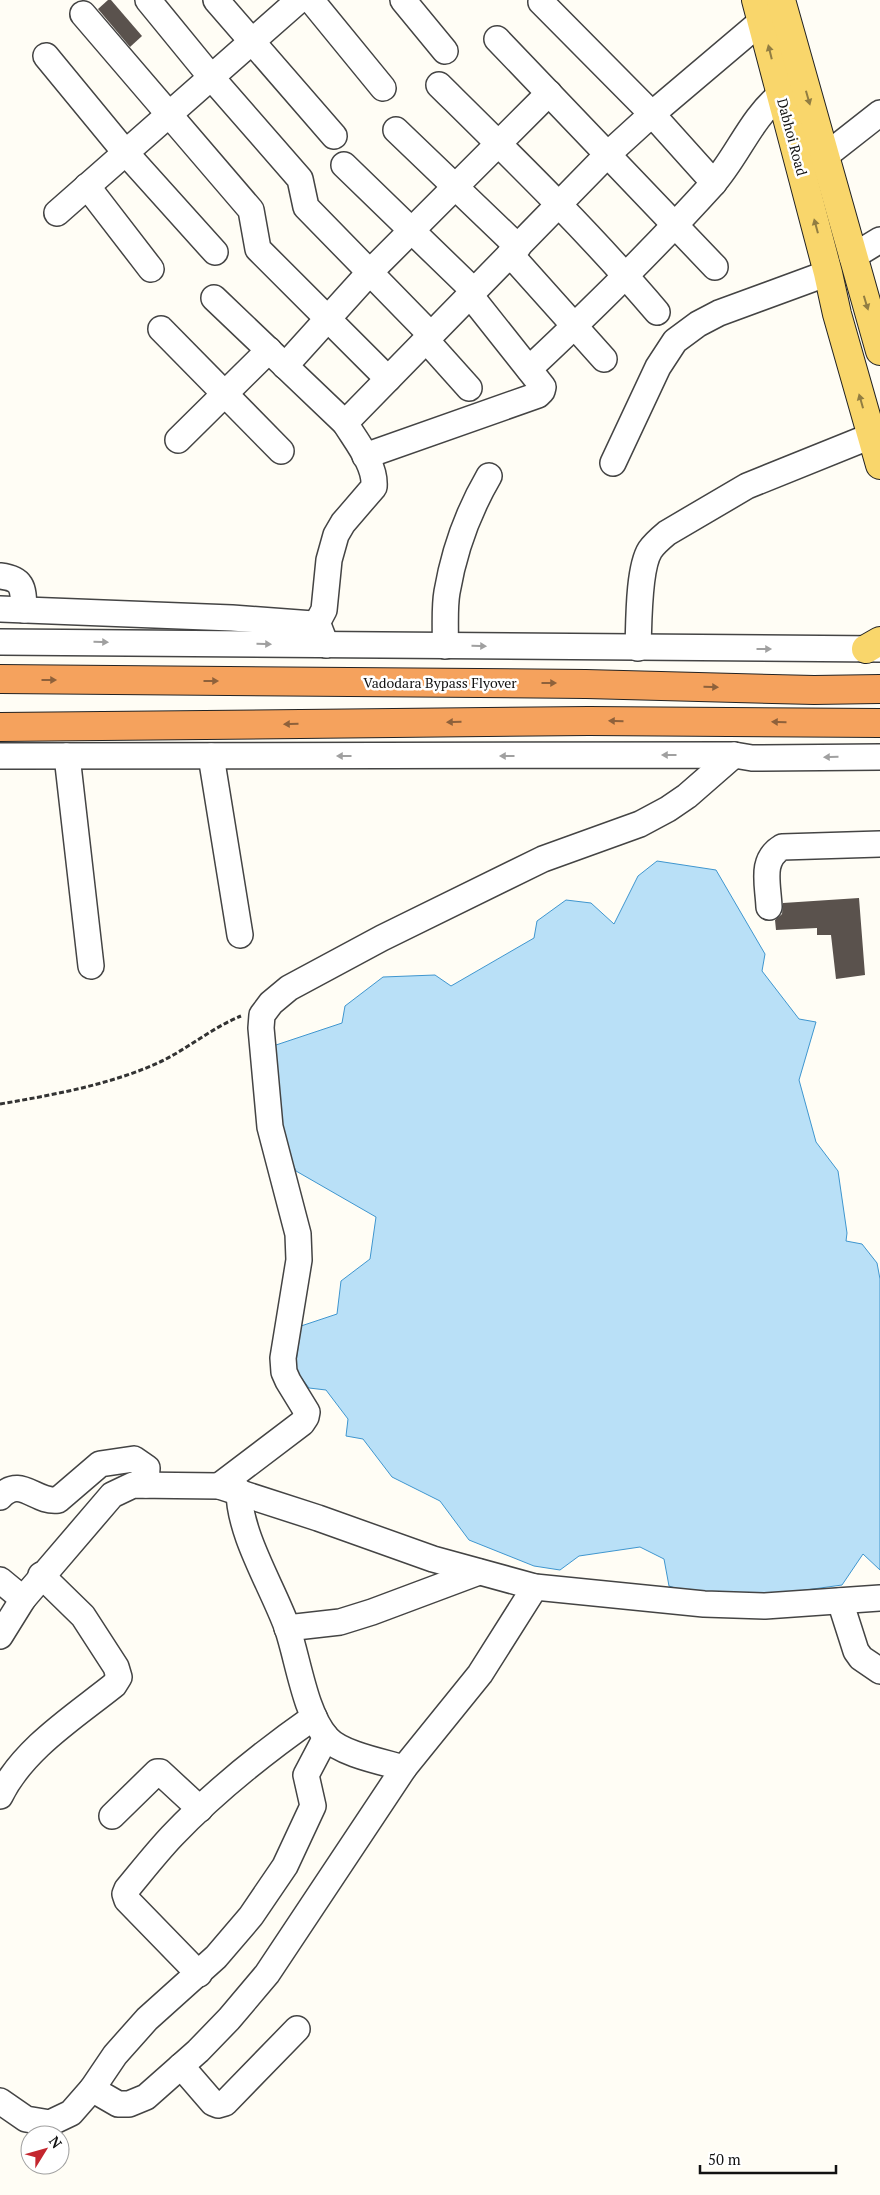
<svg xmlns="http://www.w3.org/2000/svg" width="880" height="2195" viewBox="0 0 880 2195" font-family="'PT Serif',serif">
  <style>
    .water { fill: #b9e0f7; stroke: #3f96cf }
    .building { fill: #5a524d }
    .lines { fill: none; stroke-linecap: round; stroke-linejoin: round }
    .minor-casing { stroke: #444; stroke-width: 28 }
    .major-casing { stroke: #222; stroke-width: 30 }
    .highway-casing { stroke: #222; stroke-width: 30 }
    .path { stroke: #333; stroke-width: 3; stroke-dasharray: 5 2.5; stroke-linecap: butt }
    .minor { stroke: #fff; stroke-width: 25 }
    .major { stroke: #f9d66b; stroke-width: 28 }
    .highway { stroke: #f5a25d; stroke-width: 28 }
    .oneway { fill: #917d42 }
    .oneway2 { fill: #a0a0a0 }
    .oneway3 { fill: #8e613b }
    .labels { text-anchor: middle; stroke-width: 5; stroke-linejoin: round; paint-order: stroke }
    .street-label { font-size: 14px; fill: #111; stroke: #fff }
  </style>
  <rect width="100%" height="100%" fill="#fffdf5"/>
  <path class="water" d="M 657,861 L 716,870 L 765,954 L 762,971 L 799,1019 L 816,1022 L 799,1080 L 816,1142 L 838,1171 L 847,1233 L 846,1241 L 862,1244 L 877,1263 L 880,1279 L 880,1570 L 863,1554 L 842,1585 L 719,1602 L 669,1586 L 664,1559 L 640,1547 L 579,1556 L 560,1570 L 534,1566 L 469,1540 L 440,1501 L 392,1477 L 363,1439 L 346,1436 L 348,1419 L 326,1390 L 309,1388 L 295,1369 L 301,1326 L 337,1314 L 341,1281 L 370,1259 L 376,1217 L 296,1171 L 270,1115 L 270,1047 L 342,1023 L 345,1006 L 383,977 L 435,975 L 451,986 L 534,938 L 537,921 L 566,900 L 591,903 L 614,924 L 638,876 Z"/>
  <g class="building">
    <path d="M 108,0 L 111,0 L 142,36 L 130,47 L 98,9 Z"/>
    <path d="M 859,898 L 865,975 L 836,979 L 831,935 L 817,935 L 817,928 L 776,930 L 775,920 L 782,914 L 783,903 Z"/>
  </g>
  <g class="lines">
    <g class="minor-casing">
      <g id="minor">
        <path d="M 148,0 L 211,77 L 300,179 L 306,207 L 431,335"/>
        <path d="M 216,0 L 334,136"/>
        <path d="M 311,0 L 383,88"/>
        <path d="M 403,0 L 445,51"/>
        <path d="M 541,2 L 652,114 L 714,183"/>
        <path d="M 83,14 L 251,210 L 258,249 L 388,379"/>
        <path d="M 497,39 L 715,267"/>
        <path d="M 46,56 L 125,152 L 215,252"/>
        <path d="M 439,85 C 514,159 589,232 657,312"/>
        <path d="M 396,130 L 518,247"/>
        <path d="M 824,157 L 880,113"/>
        <path d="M 344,165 L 474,291"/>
        <path d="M 87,186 L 151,269"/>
        <path d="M 57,213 L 299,0"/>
        <path d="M 510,254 L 604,359"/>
        <path d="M 852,257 L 880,240"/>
        <path d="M 214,298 L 345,423 L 607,155 L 652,114 L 776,9"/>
        <path d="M 161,329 L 281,451"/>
        <path d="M 426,340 L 469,388"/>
        <path d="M 285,366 L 370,272 L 549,93"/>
        <path d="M 529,369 C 592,310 654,249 712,185 C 738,156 750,119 781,94"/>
        <path d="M 178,440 L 269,350"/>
        <path d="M 365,456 L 538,395 L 542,391 L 543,387 L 470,295"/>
        <path d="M 613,463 L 658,367 L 675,341 L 698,324 L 719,313 L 828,273"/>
        <path d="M 0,576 C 24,579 23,588 24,610"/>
        <path d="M 0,609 L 232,618 L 313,624 L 319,627 L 326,645"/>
        <path d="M 316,625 L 324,610 L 329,560 L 336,535 L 343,523 L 374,487 C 376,465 356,441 345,423"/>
        <path d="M 0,642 L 880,649"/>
        <path d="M 445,646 C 446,628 444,609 447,592 C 454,551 468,512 489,476"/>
        <path d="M 638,648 C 639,625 638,569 650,550 C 654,544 661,538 667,533 L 747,486 L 871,436"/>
        <path d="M 0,756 L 734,755 L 752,758 L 880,757"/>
        <path d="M 67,756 L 91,966"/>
        <path d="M 211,756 L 240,935"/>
        <path d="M 769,907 C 768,883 760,860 782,847 L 880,844"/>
        <path d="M 219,1486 L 302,1423 L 306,1417 L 307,1412 L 288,1381 L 284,1372 L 283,1358 L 299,1260 L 298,1234 L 270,1127 L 261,1028 L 262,1015 L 271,1003 L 289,988 L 382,938 L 543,859 L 640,824 L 668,809 L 687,796 L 734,755"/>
        <path d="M 0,1497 C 21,1475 35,1503 58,1500 L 100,1464 L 134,1459 L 147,1468 L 146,1485"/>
        <path d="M 0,1580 L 23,1599 L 112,1495 L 133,1485 L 219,1486 L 318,1518 L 433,1559 L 535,1587 L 704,1604 L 765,1606 L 880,1598"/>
        <path d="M 840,1601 L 856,1651 L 861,1658 L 880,1671"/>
        <path d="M 287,1628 L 340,1622 L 372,1612 L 479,1572"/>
        <path d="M 0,1636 L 23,1599"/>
        <path d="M 404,1768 L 480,1674 L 535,1587"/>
        <path d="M 0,1796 C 23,1749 74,1717 114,1685 L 119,1677 L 116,1667 L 83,1616 L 41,1575"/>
        <path d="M 112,1816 L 157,1772 L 160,1772 L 200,1809"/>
        <path d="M 199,1974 L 127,1900 L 125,1894 L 127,1889 C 142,1871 156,1853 172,1836 C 214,1792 264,1752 314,1717"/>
        <path d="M 181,2066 L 213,2103 L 218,2105 L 225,2103 L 297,2029"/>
        <path d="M 92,2089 L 118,2104 L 129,2104 L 146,2097 L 198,2051 L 229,2019 L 267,1974 L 404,1768 C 383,1762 341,1754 327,1738 C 305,1714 298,1659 287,1627 C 272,1586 239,1534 239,1491"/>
        <path d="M 0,2101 L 26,2119 L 50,2123 L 71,2113 L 92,2089 L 115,2055 L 147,2019 L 216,1957 L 251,1916 L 285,1866 L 313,1806 L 306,1775 L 326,1737"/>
      </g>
    </g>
    <g class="major-casing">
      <g id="major">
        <path d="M 756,0 L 828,273 L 837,314 L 880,465"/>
        <path d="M 781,0 L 880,351"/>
        <path d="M 866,649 L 880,641"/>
      </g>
    </g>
    <g class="highway-casing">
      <g id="highway">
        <path d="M 0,679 L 586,684 L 814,690 L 880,689"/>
        <path d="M 0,727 L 589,721 L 880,723"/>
      </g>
    </g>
    <path class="path" d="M 0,1104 C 52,1095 103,1086 151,1066 C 183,1053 209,1029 241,1016"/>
    <use href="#minor" class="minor"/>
    <use href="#major" class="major"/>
    <use href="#highway" class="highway"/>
  </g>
  <defs><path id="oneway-solid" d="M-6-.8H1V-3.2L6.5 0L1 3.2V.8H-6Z" transform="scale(1.25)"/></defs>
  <g class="oneway">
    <use href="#oneway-solid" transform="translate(770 52) rotate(-104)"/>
    <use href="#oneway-solid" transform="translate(808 98) rotate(74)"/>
    <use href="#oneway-solid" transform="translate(816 226) rotate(-105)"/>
    <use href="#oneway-solid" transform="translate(866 303) rotate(73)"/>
    <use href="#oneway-solid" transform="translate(861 401) rotate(-106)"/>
  </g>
  <g class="oneway2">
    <use href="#oneway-solid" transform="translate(101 642) rotate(1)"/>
    <use href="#oneway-solid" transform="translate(264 644) rotate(1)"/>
    <use href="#oneway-solid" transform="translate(479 646) rotate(1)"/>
    <use href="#oneway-solid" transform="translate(764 649)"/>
    <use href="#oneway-solid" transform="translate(669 755) rotate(180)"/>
    <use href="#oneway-solid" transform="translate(344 756) rotate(180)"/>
    <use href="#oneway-solid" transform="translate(507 756) rotate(180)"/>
    <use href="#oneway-solid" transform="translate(831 757) rotate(179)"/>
  </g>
  <g class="oneway3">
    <use href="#oneway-solid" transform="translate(49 680)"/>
    <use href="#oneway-solid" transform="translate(211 681)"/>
    <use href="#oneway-solid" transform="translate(549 683)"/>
    <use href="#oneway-solid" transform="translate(711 687) rotate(1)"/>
    <use href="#oneway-solid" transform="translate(616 721) rotate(-179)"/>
    <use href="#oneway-solid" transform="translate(454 722) rotate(179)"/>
    <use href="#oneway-solid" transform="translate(779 722) rotate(-179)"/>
    <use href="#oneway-solid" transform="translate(291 724) rotate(179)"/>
  </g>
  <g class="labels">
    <g class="street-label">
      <text transform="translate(792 137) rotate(75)" y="5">Dabhoi Road</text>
      <text x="440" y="688">Vadodara Bypass Flyover</text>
    </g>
  </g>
  <g transform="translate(45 2150) rotate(53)"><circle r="24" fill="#ffffff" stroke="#a0a0a0"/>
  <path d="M0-4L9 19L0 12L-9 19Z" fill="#c4262e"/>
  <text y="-8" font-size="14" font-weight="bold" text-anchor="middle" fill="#111111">N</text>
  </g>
  <path d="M700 2165v8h136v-8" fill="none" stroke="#111111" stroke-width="2.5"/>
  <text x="708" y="2165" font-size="15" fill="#111111" stroke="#ffffff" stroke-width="4" paint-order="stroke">50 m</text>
</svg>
